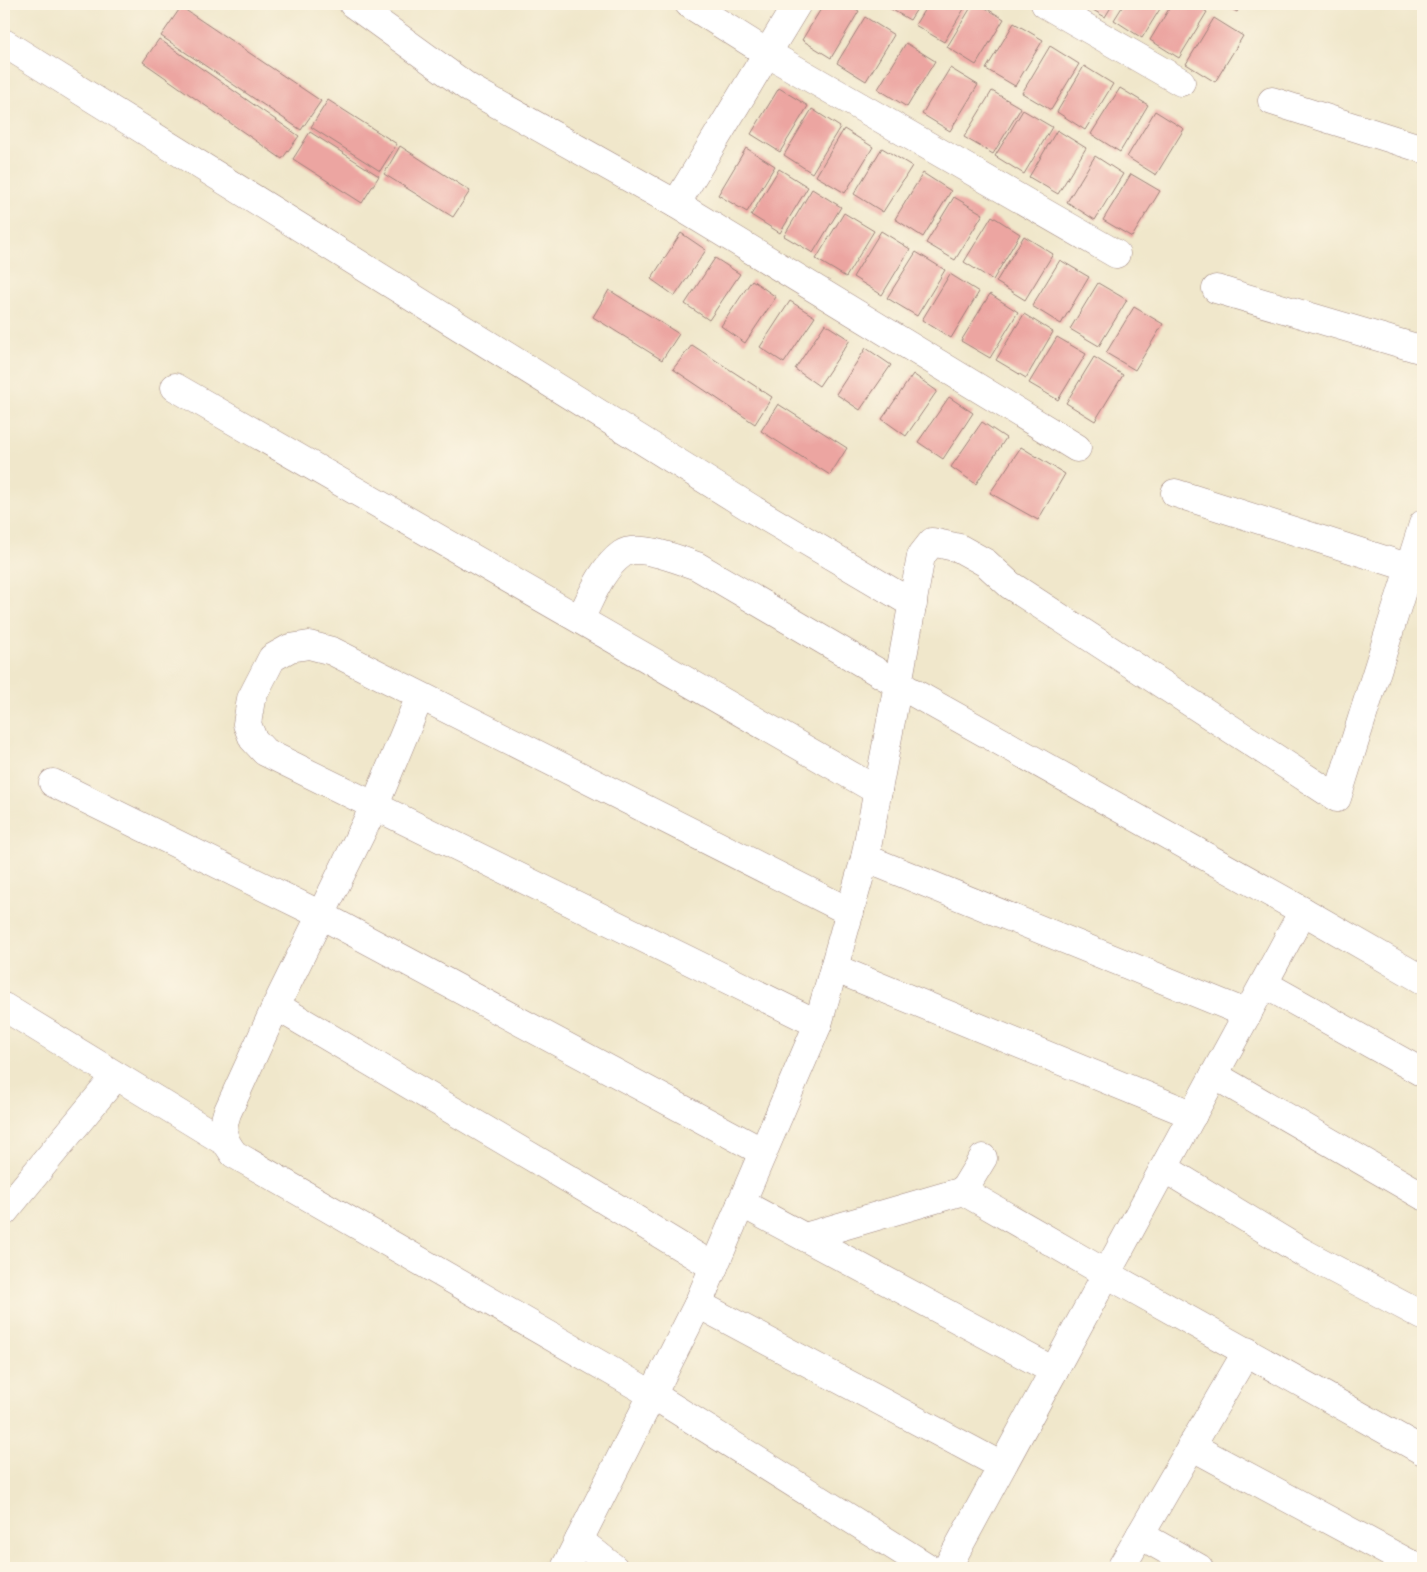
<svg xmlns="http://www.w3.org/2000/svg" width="1427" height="1572" viewBox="0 0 1427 1572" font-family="Caveat,sans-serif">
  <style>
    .building { fill: #eca5a1 }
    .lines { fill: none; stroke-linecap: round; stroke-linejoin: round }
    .minor-casing { stroke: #9d837b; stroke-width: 29 }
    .minor { stroke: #fff; stroke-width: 28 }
  </style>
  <rect width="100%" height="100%" fill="#fcf5e5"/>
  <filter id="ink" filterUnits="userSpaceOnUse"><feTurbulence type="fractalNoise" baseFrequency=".02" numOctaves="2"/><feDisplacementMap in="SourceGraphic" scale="10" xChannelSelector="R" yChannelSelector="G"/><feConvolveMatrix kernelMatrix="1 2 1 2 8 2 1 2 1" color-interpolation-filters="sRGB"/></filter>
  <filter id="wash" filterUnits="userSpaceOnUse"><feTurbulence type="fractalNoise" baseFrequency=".0096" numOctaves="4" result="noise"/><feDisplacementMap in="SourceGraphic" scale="20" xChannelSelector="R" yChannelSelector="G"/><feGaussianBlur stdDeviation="1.12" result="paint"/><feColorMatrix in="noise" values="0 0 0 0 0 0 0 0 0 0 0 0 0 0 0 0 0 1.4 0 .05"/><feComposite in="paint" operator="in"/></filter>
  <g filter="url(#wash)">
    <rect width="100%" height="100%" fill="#f0e7cb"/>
    <g id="blocks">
      <g class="building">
        <path d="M 824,4 L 847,4 L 859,11 L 831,58 L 802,40 Z"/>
        <path d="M 882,4 L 920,4 L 910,20 Z"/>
        <path d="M 928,4 L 967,4 L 944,42 L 915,25 Z"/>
        <path d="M 973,4 L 979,4 L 1004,19 L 976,65 L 947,47 Z"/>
        <path d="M 1083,4 L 1113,4 L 1105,17 Z"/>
        <path d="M 1124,4 L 1163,4 L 1142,38 L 1114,20 Z"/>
        <path d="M 1172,4 L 1193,4 L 1207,12 L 1179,58 L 1150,40 Z"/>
        <path d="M 1223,4 L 1242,4 L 1237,12 Z"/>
        <path d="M 181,7 L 321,101 L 301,130 L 161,36 Z"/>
        <path d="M 865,17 L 894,35 L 866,81 L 837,63 Z"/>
        <path d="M 1214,18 L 1243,36 L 1215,82 L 1186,64 Z"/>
        <path d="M 1014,23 L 1043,40 L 1015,86 L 986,69 Z"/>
        <path d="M 159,39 L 299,136 L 282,159 L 143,62 Z"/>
        <path d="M 906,43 L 935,61 L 907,107 L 878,89 Z"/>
        <path d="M 1050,46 L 1079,64 L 1051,110 L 1022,93 Z"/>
        <path d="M 1084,66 L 1113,84 L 1085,130 L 1057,112 Z"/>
        <path d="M 950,68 L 978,85 L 950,131 L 922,114 Z"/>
        <path d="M 779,88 L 808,106 L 780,152 L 751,134 Z"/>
        <path d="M 1120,88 L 1148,105 L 1120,152 L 1091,134 Z"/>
        <path d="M 992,91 L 1021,108 L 993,154 L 964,137 Z"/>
        <path d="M 328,100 L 397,144 L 380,171 L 311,127 Z"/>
        <path d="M 812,109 L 840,127 L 812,173 L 784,155 Z"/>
        <path d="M 1023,110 L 1052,127 L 1024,174 L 995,156 Z"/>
        <path d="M 1155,111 L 1184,129 L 1156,175 L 1127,157 Z"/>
        <path d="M 844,129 L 873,147 L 845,193 L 816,176 Z"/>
        <path d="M 1057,130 L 1086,148 L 1058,194 L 1029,177 Z"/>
        <path d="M 310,132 L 379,176 L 362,203 L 293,159 Z"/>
        <path d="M 400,146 L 470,191 L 453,217 L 384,174 Z"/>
        <path d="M 746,148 L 775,166 L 747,212 L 718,195 Z"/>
        <path d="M 882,148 L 912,166 L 883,212 L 854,194 Z"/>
        <path d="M 1095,156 L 1123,174 L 1095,220 L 1067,202 Z"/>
        <path d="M 779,169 L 808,187 L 780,233 L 751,215 Z"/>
        <path d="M 923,173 L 951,191 L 923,237 L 895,219 Z"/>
        <path d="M 1131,174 L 1160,191 L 1132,237 L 1103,220 Z"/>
        <path d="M 812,189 L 841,207 L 813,253 L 784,236 Z"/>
        <path d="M 954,197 L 983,214 L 955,260 L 926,243 Z"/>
        <path d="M 844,213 L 874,231 L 846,277 L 816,259 Z"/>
        <path d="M 992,216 L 1020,234 L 993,280 L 964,262 Z"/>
        <path d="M 881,231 L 910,249 L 882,295 L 853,277 Z"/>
        <path d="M 681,233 L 706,250 L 675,296 L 651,279 Z"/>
        <path d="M 1024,236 L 1053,254 L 1025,300 L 996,282 Z"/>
        <path d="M 916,252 L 945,270 L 917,316 L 887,298 Z"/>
        <path d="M 715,258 L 740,274 L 709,320 L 685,304 Z"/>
        <path d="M 1060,260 L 1089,277 L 1061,324 L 1032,306 Z"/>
        <path d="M 950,274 L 979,292 L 951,338 L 922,320 Z"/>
        <path d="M 752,280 L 776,297 L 745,343 L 721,326 Z"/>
        <path d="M 1098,283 L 1127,300 L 1099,346 L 1070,329 Z"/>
        <path d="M 609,290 L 679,334 L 662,360 L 593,317 Z"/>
        <path d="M 990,294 L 1018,312 L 990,358 L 961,341 Z"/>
        <path d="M 790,301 L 815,317 L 784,363 L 760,347 Z"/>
        <path d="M 1134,307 L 1163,324 L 1135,370 L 1106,353 Z"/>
        <path d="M 1024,314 L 1053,332 L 1026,378 L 996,360 Z"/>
        <path d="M 825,324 L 850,340 L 819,386 L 795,369 Z"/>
        <path d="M 1057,337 L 1086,354 L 1058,400 L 1029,383 Z"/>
        <path d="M 692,345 L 772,397 L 755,424 L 673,369 Z"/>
        <path d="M 866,348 L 891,365 L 860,410 L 836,394 Z"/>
        <path d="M 1094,357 L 1123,375 L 1095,421 L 1066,403 Z"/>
        <path d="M 913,374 L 937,391 L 906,436 L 882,419 Z"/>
        <path d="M 949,397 L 973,413 L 943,459 L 918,442 Z"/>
        <path d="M 778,404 L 847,448 L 830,475 L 761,431 Z"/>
        <path d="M 982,422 L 1006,438 L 976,484 L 951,467 Z"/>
        <path d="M 1021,447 L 1065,474 L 1038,520 L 990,493 Z"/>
      </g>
    </g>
  </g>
  <g filter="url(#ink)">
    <use href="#blocks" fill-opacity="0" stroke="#9d837b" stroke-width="1"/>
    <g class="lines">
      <g class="minor-casing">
        <g id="minor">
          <path d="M 353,4 L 469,88 L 676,204 L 1077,448"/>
          <path d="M 689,4 L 767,53 L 1116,254"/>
          <path d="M 1045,4 L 1181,82"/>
          <path d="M 4,43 L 754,510 L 913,604"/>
          <path d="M 1272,101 L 1423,149"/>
          <path d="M 676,204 L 797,4"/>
          <path d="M 1216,289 L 1423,350"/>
          <path d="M 175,387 L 878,791"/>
          <path d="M 1175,493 L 1423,572"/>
          <path d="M 580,619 C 591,598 601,569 622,554 C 637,543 680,560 697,566 L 898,684 L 1303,911 L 1423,980"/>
          <path d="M 420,696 L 375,805 L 276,1006 L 227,1113 C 221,1132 222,1138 234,1154 L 653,1395 L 929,1568"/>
          <path d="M 53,783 L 321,915 L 763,1152"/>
          <path d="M 865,858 L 1248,1014"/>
          <path d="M 834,968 L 1193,1115"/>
          <path d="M 1264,984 L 1423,1073"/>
          <path d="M 276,1006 L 596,1195 L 714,1267"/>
          <path d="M 4,1007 L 225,1142"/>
          <path d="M 818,1024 L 265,752 L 253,739 L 247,724 L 251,699 L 272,658 L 290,648 L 309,645 L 332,651 L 850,912"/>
          <path d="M 1214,1075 L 1423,1196"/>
          <path d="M 1164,1168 L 1302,1252 L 1423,1316"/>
          <path d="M 963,1191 L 983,1158"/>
          <path d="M 741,1203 L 1054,1371"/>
          <path d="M 4,1212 L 116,1076"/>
          <path d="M 805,1237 L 963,1191 L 1107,1274 L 1423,1451"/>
          <path d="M 698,1304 L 1002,1466"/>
          <path d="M 1191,1446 L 1418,1568"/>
          <path d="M 1140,1535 L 1199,1568"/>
          <path d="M 579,1540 L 614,1568"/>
          <path d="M 565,1568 L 698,1304 L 818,1024 L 865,858 L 898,684 L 921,556 L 932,542 L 959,548 L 986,563 L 1010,585 L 1337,798 L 1423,524"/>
          <path d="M 947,1568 L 1303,911"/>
          <path d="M 1121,1568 L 1247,1351"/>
        </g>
      </g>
      <use href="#minor" class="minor"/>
    </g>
  </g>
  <rect width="1427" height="1572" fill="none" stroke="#fcf5e5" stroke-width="20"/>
</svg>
